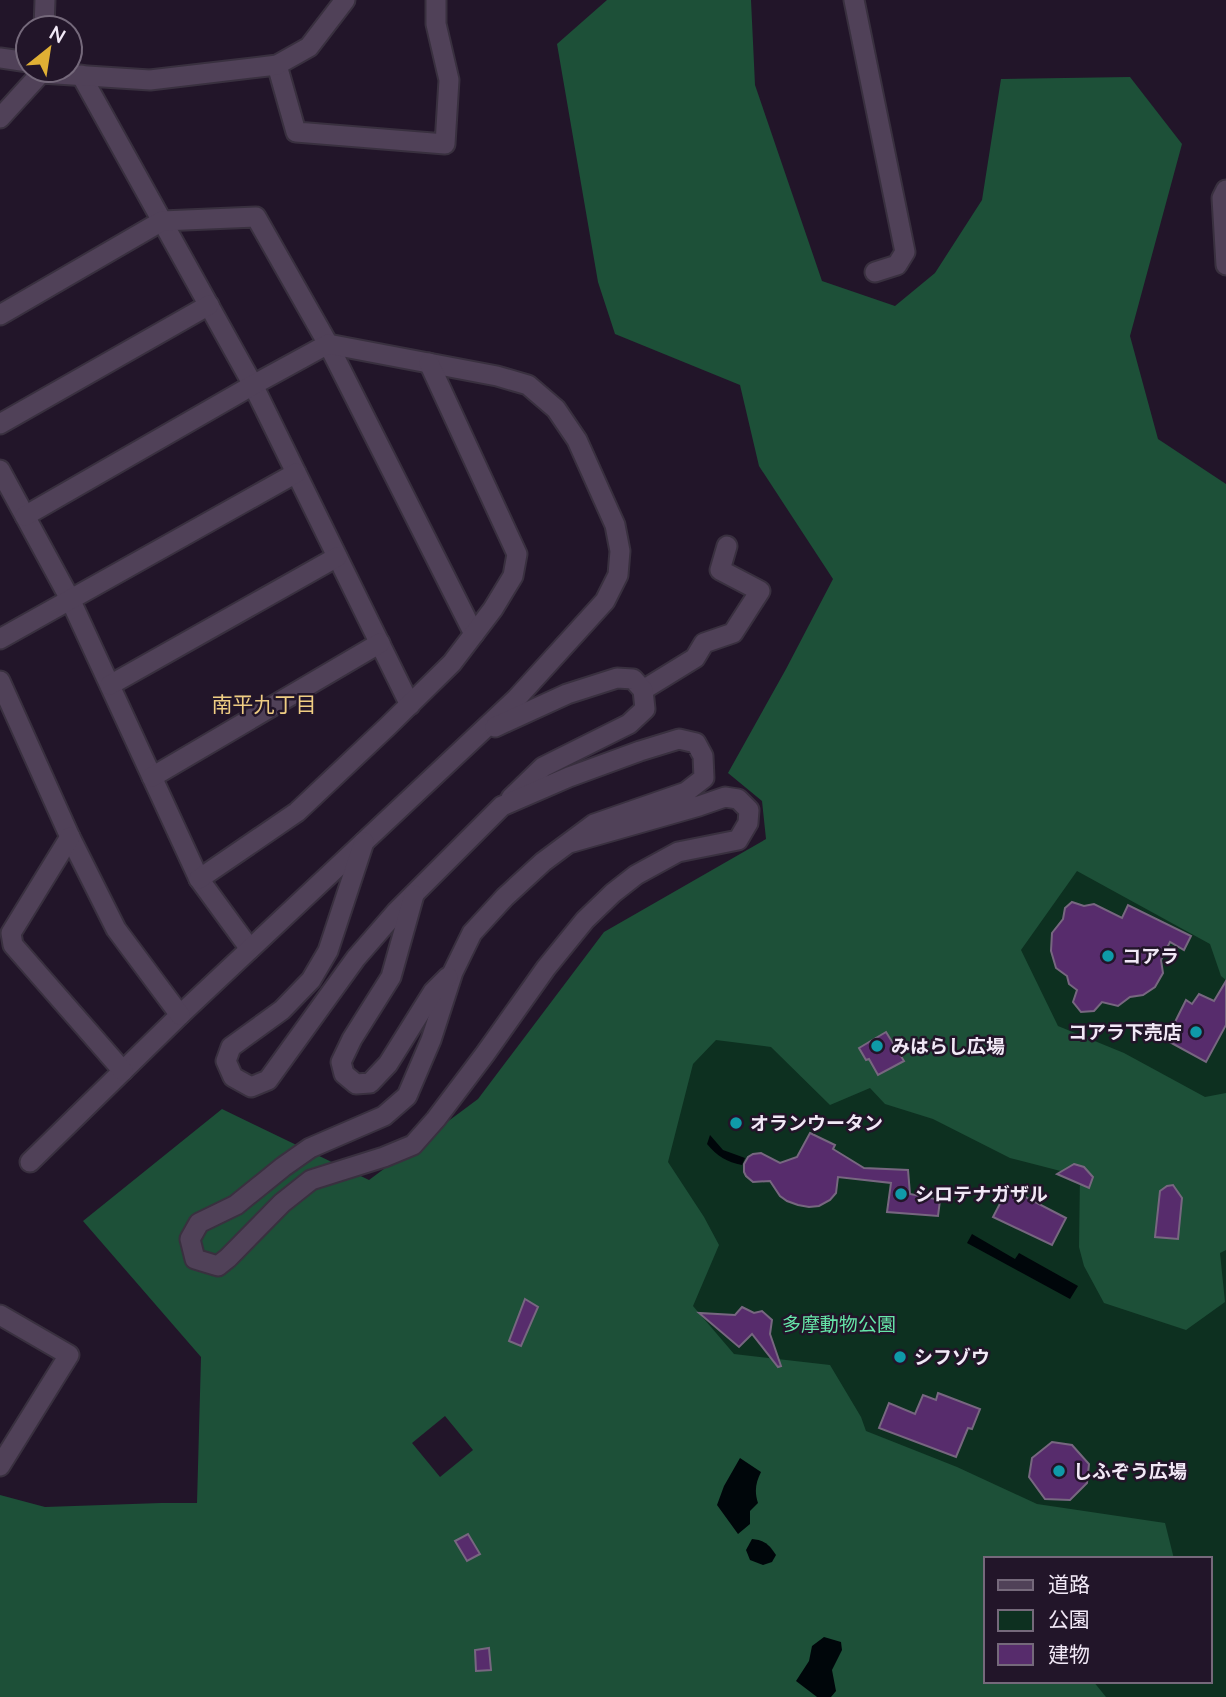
<svg xmlns="http://www.w3.org/2000/svg" width="1226" height="1697" viewBox="0 0 1226 1697" font-family="Lato,'Noto Sans JP',sans-serif">
  <style>
    .green { fill: #0d3020; fill-rule: evenodd }
    .forest { fill: #1d5038; fill-rule: evenodd }
    .water { fill: #00060a }
    .building { fill: #572c6c; stroke: #776780; stroke-width: 2 }
    .lines { fill: none; stroke-linecap: round; stroke-linejoin: round }
    .minor-casing { stroke: #39303f; stroke-width: 23 }
    .minor { stroke: #504158; stroke-width: 19 }
    .culture-dot { fill: #0f9aa8; stroke: #221529; stroke-width: 2.5 }
    .labels { text-anchor: middle; stroke-width: 5; stroke-linejoin: round; paint-order: stroke }
    .poi-label { font-size: 19px; font-weight: bold; fill: #f1e8f6; stroke: #221529; text-anchor: start }
    .park-label { font-size: 19px; fill: #66e6a9; stroke: #221529 }
    .neighbourhood-label { font-size: 21px; fill: #efcd83; stroke: #221529 }
  </style>
  <rect width="100%" height="100%" fill="#221529"/>
  <path class="green" d="M 1012,827 L 1226,930 L 1226,1697 L 723,1697 L 509,1468 L 635,1095 ZM 986,1559 L 1210,1559 L 1210,1681 L 986,1681 Z"/>
  <path class="forest" d="M 607,0 L 751,0 L 755,85 L 822,281 L 895,306 L 935,273 L 982,200 L 1001,79 L 1130,77 L 1182,144 L 1130,336 L 1158,439 L 1226,484 L 1226,980 L 1221,976 L 1210,944 L 1077,871 L 1021,950 L 1058,1026 L 1124,1053 L 1205,1097 L 1226,1093 L 1226,1250 L 1220,1253 L 1225,1302 L 1186,1330 L 1104,1303 L 1084,1266 L 1079,1247 L 1080,1176 L 1010,1158 L 933,1119 L 885,1104 L 870,1088 L 830,1105 L 771,1047 L 716,1040 L 693,1064 L 668,1162 L 704,1217 L 719,1245 L 693,1306 L 734,1354 L 830,1365 L 861,1417 L 866,1431 L 957,1467 L 1037,1504 L 1165,1523 L 1174,1559 L 986,1559 L 986,1681 L 1093,1681 L 1106,1697 L 0,1697 L 0,1495 L 45,1507 L 161,1503 L 197,1503 L 201,1357 L 83,1221 L 222,1109 L 369,1180 L 478,1099 L 604,932 L 766,839 L 762,801 L 728,773 L 786,669 L 833,579 L 759,466 L 740,385 L 615,334 L 598,282 L 557,44 ZM 445,1416 L 473,1450 L 440,1477 L 412,1443 Z"/>
  <g class="water">
    <path d="M 710,1135 L 723,1150 L 745,1158 L 742,1165 C 727,1162 717,1156 707,1144 Z"/>
    <path d="M 972,1234 L 1015,1259 L 1019,1253 L 1078,1286 L 1070,1299 L 967,1243 Z"/>
    <path d="M 740,1458 L 761,1472 C 756,1482 754,1491 758,1503 L 750,1511 L 750,1524 L 738,1534 L 717,1505 L 724,1486 Z"/>
    <path d="M 752,1539 C 764,1540 769,1544 776,1555 L 772,1562 L 763,1565 L 750,1560 L 746,1550 Z"/>
    <path d="M 824,1637 L 841,1642 L 842,1650 L 832,1670 L 836,1691 L 831,1697 L 817,1697 L 796,1681 L 809,1661 L 812,1646 Z"/>
  </g>
  <g class="building">
    <path d="M 1072,902 L 1084,906 L 1094,904 L 1122,918 L 1128,905 L 1191,936 L 1184,950 L 1170,942 L 1161,960 L 1163,973 L 1155,987 L 1143,995 L 1130,997 L 1118,1006 L 1102,1002 L 1094,1011 L 1081,1012 L 1073,1002 L 1077,990 L 1069,984 L 1067,976 L 1056,968 L 1051,951 L 1052,933 L 1063,919 L 1065,908 Z"/>
    <path d="M 1226,981 L 1226,1025 L 1206,1062 L 1166,1040 L 1186,1000 L 1192,1004 L 1199,994 L 1214,1001 Z"/>
    <path d="M 886,1032 L 904,1061 L 878,1075 L 869,1059 L 866,1060 L 859,1048 Z"/>
    <path d="M 810,1133 L 835,1145 L 833,1149 L 864,1168 L 908,1170 L 910,1194 L 940,1200 L 938,1216 L 887,1212 L 891,1183 L 838,1177 L 836,1193 L 830,1200 L 819,1206 L 809,1207 L 798,1205 L 787,1201 L 780,1196 L 770,1181 L 753,1182 L 746,1176 L 744,1172 L 744,1164 L 748,1157 L 753,1154 L 761,1153 L 780,1163 L 797,1157 Z"/>
    <path d="M 1074,1164 L 1084,1167 L 1093,1177 L 1089,1188 L 1057,1174 Z"/>
    <path d="M 1173,1185 L 1182,1198 L 1178,1239 L 1155,1237 L 1160,1191 L 1167,1186 Z"/>
    <path d="M 1008,1188 L 1066,1218 L 1052,1245 L 993,1217 Z"/>
    <path d="M 525,1299 L 538,1307 L 521,1346 L 509,1341 Z"/>
    <path d="M 742,1307 L 754,1313 L 762,1311 L 772,1320 L 770,1334 L 781,1366 L 778,1367 L 752,1334 L 739,1347 L 699,1313 L 735,1315 Z"/>
    <path d="M 938,1393 L 980,1409 L 972,1429 L 968,1428 L 956,1457 L 879,1428 L 889,1403 L 915,1414 L 923,1395 L 936,1400 Z"/>
    <path d="M 1052,1442 L 1072,1445 L 1089,1464 L 1087,1483 L 1070,1500 L 1045,1499 L 1029,1477 L 1032,1458 Z"/>
    <path d="M 468,1534 L 480,1554 L 467,1561 L 455,1541 Z"/>
    <path d="M 489,1648 L 491,1670 L 476,1671 L 475,1650 Z"/>
  </g>
  <g class="lines">
    <g class="minor-casing">
      <g id="minor">
        <path d="M 854,0 L 905,252 L 897,265 L 875,272"/>
        <path d="M 44,28 L 45,0"/>
        <path d="M 0,58 L 28,62"/>
        <path d="M 277,65 L 296,132 L 445,144 L 449,80 L 436,24 L 436,0"/>
        <path d="M 81,75 L 253,385 L 410,705"/>
        <path d="M 0,118 L 41,73 L 150,80 L 277,65 L 309,47 L 345,0"/>
        <path d="M 1226,190 L 1222,198 L 1226,265"/>
        <path d="M 0,315 L 162,221 L 256,217 L 328,344 L 474,634"/>
        <path d="M 0,424 L 209,305"/>
        <path d="M 0,470 L 70,599 L 199,879 L 250,949"/>
        <path d="M 25,516 L 253,385 L 328,344 L 497,376 L 528,385 L 556,409 L 577,440 L 615,525 L 620,551 L 618,575 L 605,601 L 516,699 L 180,1015 L 30,1162"/>
        <path d="M 0,639 L 296,473"/>
        <path d="M 0,681 L 70,837 L 116,929 L 180,1015"/>
        <path d="M 110,685 L 337,557"/>
        <path d="M 643,690 L 695,658 L 704,643 L 733,633 L 760,591 L 720,570 L 727,546"/>
        <path d="M 495,727 L 567,694 L 617,678 L 633,679 L 643,690 L 645,709 L 629,724 L 543,767 L 511,798"/>
        <path d="M 152,777 L 380,643"/>
        <path d="M 70,837 L 11,933 L 13,945 L 123,1071"/>
        <path d="M 364,842 L 328,951 L 311,980 L 282,1010 L 231,1047 L 226,1061 L 233,1077 L 251,1087 L 268,1080 L 356,958 L 396,912 L 502,806 L 569,777 L 640,751 L 679,739 L 696,743 L 703,756 L 704,778 L 686,792 L 594,824 L 543,862 L 505,897 L 472,933 L 453,972 L 431,1040 L 407,1096 L 384,1116 L 310,1148 L 283,1167 L 236,1205 L 199,1223 L 190,1239 L 195,1259 L 218,1266 L 228,1258 L 282,1203 L 311,1180 L 384,1157 L 413,1145 L 436,1119 L 485,1054 L 546,968 L 585,920 L 613,893 L 636,875 L 678,852 L 738,840 L 748,823 L 749,810 L 738,799 L 725,797 L 699,806 L 569,843"/>
        <path d="M 199,879 L 297,812 L 388,726 L 452,663 L 493,609 L 513,576 L 517,554 L 429,363"/>
        <path d="M 414,895 L 391,977 L 352,1039 L 341,1062 L 344,1074 L 356,1084 L 370,1083 L 388,1064 L 433,992 L 448,977"/>
        <path d="M 0,1315 L 69,1355 L 0,1466"/>
      </g>
    </g>
    <use href="#minor" class="minor"/>
  </g>
  <g class="culture-dot">
    <circle cx="1108" cy="956" r="7"/>
    <circle cx="1196" cy="1032" r="7"/>
    <circle cx="877" cy="1046" r="7"/>
    <circle cx="736" cy="1123" r="7"/>
    <circle cx="901" cy="1194" r="7"/>
    <circle cx="900" cy="1357" r="7"/>
    <circle cx="1059" cy="1471" r="7"/>
  </g>
  <g class="labels">
    <g class="poi-label">
      <text x="1122" y="963">コアラ</text>
      <text x="1182" y="1039" text-anchor="end">コアラ下売店</text>
      <text x="891" y="1053">みはらし広場</text>
      <text x="750" y="1130">オランウータン</text>
      <text x="915" y="1201">シロテナガザル</text>
      <text x="914" y="1364">シフゾウ</text>
      <text x="1073" y="1478">しふぞう広場</text>
    </g>
    <g class="park-label">
      <text x="839" y="1331">多摩動物公園</text>
    </g>
    <g class="neighbourhood-label">
      <text x="264" y="712">南平九丁目</text>
    </g>
  </g>
  <rect x="984" y="1557" width="228" height="126" fill="#221529" stroke="#75697b" stroke-width="2"/>
  <rect x="998" y="1580" width="35" height="10" fill="#504158" stroke="#75697b" stroke-width="2"/>
  <text x="1048" y="1592" font-size="21" fill="#f1e8f6">道路</text>
  <rect x="998" y="1610" width="35" height="21" fill="#0d3020" stroke="#75697b" stroke-width="2"/>
  <text x="1048" y="1627" font-size="21" fill="#f1e8f6">公園</text>
  <rect x="998" y="1644" width="35" height="21" fill="#572c6c" stroke="#75697b" stroke-width="2"/>
  <text x="1048" y="1662" font-size="21" fill="#f1e8f6">建物</text>
  <g transform="translate(49 49) rotate(30)"><circle r="33" fill="#221529" stroke="#75697b" stroke-width="2"/>
  <path d="M0-5L12 26L0 18L-12 26Z" fill="#e0b034"/>
  <text y="-10" font-size="19" font-weight="bold" text-anchor="middle" fill="#f1e8f6">N</text>
  </g>
</svg>
